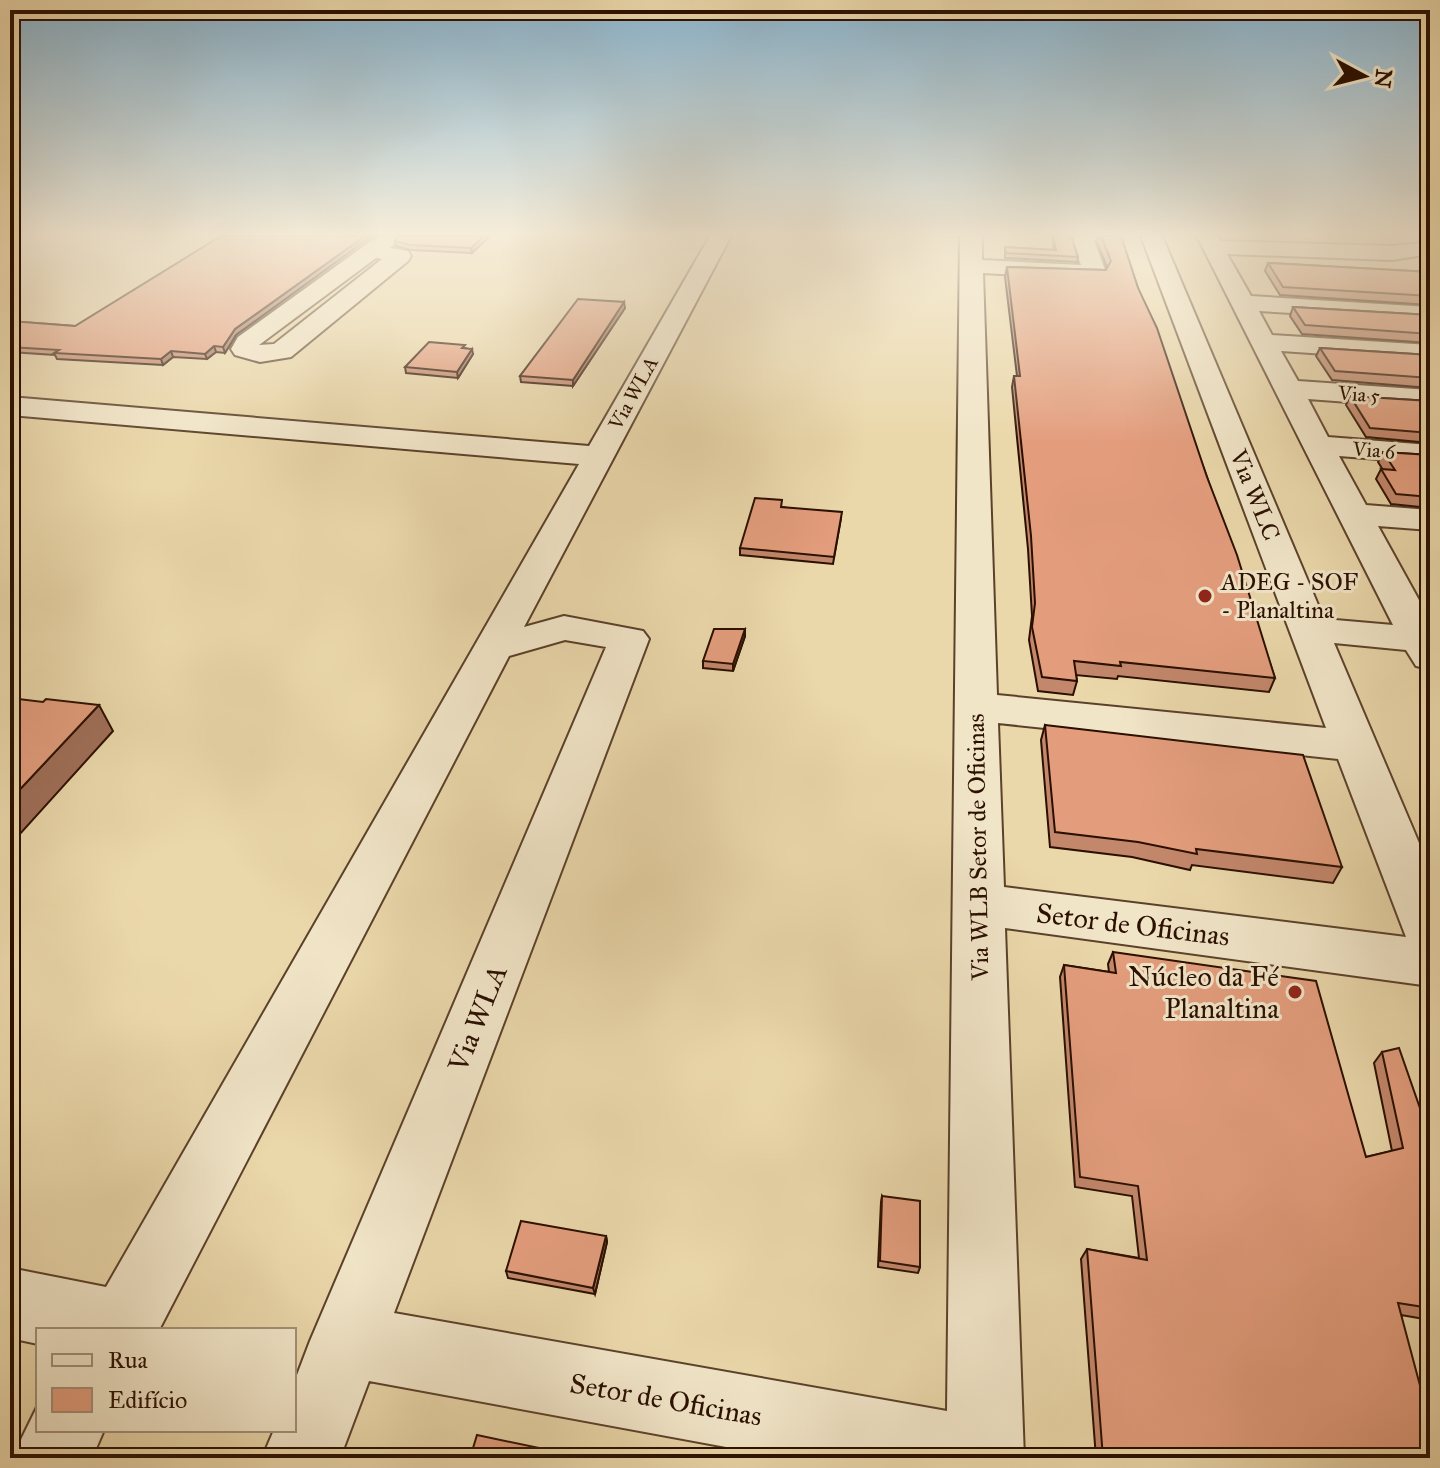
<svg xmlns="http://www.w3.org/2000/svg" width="1440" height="1468" viewBox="0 0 1440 1468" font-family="'IM FELL Great Primer',serif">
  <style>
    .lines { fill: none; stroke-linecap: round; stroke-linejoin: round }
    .minor-casing { stroke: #5b412a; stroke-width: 4 }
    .minor { fill: #f1e5c8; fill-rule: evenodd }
    .wall { fill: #c3876c; stroke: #2b0f00; stroke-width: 2 }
    .shaded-wall { fill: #9f6e58; stroke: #2b0f00; stroke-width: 2 }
    .building { fill: #e39d7d; stroke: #2b0f00; stroke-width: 2 }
    .poi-dot { fill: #8f2418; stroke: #f1e5c8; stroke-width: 3 }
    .labels { text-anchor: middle; stroke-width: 6; stroke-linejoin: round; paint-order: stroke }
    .far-street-label { font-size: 20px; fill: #2b0f00; stroke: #f1e5c8 }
    .street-label { font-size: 24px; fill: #2b0f00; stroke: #f1e5c8 }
    .poi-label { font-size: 24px; fill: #2b0f00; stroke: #f1e5c8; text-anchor: start }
    .near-street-label { font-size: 28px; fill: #2b0f00; stroke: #f1e5c8 }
    .near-poi-label { font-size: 28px; fill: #2b0f00; stroke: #f1e5c8; text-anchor: end }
  </style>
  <rect width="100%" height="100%" fill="#ead7aa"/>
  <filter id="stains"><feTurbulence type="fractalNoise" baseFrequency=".0025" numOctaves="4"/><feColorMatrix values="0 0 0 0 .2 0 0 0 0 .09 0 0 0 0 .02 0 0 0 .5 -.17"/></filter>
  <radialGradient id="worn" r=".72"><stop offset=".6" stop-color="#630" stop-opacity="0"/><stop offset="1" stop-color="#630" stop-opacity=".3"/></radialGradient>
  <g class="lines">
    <g class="minor-casing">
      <g id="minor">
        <path d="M 378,236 L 402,236 L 390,248 L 408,251 L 411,256 L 408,261 L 291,357 L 260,362 L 235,355 L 231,349 L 238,337 ZM 376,258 L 382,259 L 274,344 L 259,345 Z"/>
        <path d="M 710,236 L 731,236 L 524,627 L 564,616 L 643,631 L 649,639 L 394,1313 L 947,1411 L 960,236 L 982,236 L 982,260 L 1081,265 L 1072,241 L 1076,236 L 1097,236 L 1094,241 L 1106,272 L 1103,277 L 1095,279 L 983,273 L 997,695 L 1326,728 L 1141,236 L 1162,236 L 1324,619 L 1393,625 L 1197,236 L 1218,236 L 1220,241 L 1392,246 L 1430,242 L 1430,254 L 1392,260 L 1227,254 L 1251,296 L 1430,307 L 1430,321 L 1259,311 L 1272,335 L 1430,345 L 1430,361 L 1281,351 L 1298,381 L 1430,390 L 1430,408 L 1308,399 L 1328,437 L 1430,445 L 1430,463 L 1339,456 L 1366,505 L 1430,510 L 1430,530 L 1378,526 L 1430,620 L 1430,669 L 1416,666 L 1406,650 L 1334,643 L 1430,869 L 1430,986 L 1005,928 L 1024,1458 L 786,1458 L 369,1381 L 340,1458 L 262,1458 L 274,1430 L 294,1430 L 294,1383 L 310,1341 L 606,647 L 565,640 L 509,656 L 159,1330 L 38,1330 L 38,1344 L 10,1338 L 10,1268 L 106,1287 L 579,464 L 10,415 L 10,397 L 589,446 ZM 998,723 L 1338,759 L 1406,937 L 1004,887 Z"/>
        <path d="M 38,1405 L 38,1430 L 104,1430 L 92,1458 L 12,1458 Z"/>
      </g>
    </g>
    <use href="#minor" class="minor"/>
  </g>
  <g class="wall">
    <path d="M 490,236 L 472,253 L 411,250 L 396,246 L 395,241 Z"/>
    <path d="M 1052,236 L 1071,236 L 1078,257 L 1077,262 L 1005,258 L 1005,247 L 1054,250 Z"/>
    <path d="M 1099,236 L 1121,236 L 1138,288 L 1207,477 L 1275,678 L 1269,692 L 1118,676 L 1117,679 L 1076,675 L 1077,681 L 1073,695 L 1038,691 L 1029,640 L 1032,616 L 1028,549 L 1012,387 L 1014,376 L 1017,376 L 1005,277 L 1007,267 L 1106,270 L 1107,267 L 1097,242 Z"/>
    <path d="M 1268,263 L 1430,272 L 1430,305 L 1280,295 L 1265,271 Z"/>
    <path d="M 1293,307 L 1430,315 L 1430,343 L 1302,334 L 1290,316 Z"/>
    <path d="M 625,308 L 573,386 L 521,382 L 520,376 Z"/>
    <path d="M 10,321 L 75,326 L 236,335 L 225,353 L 216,352 L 207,359 L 173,357 L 163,365 L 57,359 L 55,355 L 10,352 Z"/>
    <path d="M 466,348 L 473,354 L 458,378 L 406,373 L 405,367 Z"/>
    <path d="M 1320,348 L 1430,355 L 1430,388 L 1332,380 L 1316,356 Z"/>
    <path d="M 1350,396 L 1430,401 L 1430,443 L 1366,437 L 1346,405 Z"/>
    <path d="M 1383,452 L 1430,455 L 1430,508 L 1391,504 L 1376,479 L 1381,469 L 1383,470 L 1378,462 Z"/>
    <path d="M 782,507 L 841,518 L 833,564 L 740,555 L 740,548 Z"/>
    <path d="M 1425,522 L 1430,522 L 1430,549 L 1420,532 Z"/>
    <path d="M 745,629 L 745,636 L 733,671 L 703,668 L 703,661 Z"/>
    <path d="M 1045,725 L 1342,867 L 1333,883 L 1192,865 L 1190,870 L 1132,857 L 1050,847 L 1041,740 Z"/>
    <path d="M 1113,952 L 1366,1157 L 1392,1151 L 1374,1063 L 1382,1052 L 1430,1137 L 1430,1320 L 1401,1315 L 1430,1458 L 1096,1458 L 1081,1259 L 1087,1249 L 1139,1258 L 1132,1196 L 1075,1187 L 1060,977 L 1064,965 L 1109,972 L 1108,964 Z"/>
    <path d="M 882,1196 L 920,1267 L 918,1273 L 878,1267 L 881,1202 Z"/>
    <path d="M 606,1236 L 607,1242 L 595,1294 L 508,1278 L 506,1271 Z"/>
  </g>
  <g class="shaded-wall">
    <path d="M 365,236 L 372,236 L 236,335 L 225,353 L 223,347 L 235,329 Z"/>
    <path d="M 484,236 L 490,236 L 472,253 L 471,248 Z"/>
    <path d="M 624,302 L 625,308 L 573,386 L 573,380 Z"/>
    <path d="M 214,346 L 216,352 L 207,359 L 205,354 Z"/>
    <path d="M 472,349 L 473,354 L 458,378 L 457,372 Z"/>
    <path d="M 171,351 L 173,357 L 163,365 L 161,359 Z"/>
    <path d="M 745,629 L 745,636 L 733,671 L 733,664 Z"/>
    <path d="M 99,705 L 113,731 L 10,845 L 10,800 Z"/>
    <path d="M 606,1236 L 607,1242 L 595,1294 L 593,1288 Z"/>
  </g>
  <g class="building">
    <path d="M 221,236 L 365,236 L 235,329 L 223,347 L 214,346 L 205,354 L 171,351 L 161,359 L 54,353 L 59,350 L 10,347 L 10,321 L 75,326 Z"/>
    <path d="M 398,236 L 484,236 L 471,248 L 410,245 L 395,241 Z"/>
    <path d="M 1053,236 L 1071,236 L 1078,257 L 1006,253 L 1005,247 L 1056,250 Z"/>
    <path d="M 1101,236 L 1121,236 L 1138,288 L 1157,328 L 1207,477 L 1237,555 L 1275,678 L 1120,662 L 1121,666 L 1074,661 L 1077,681 L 1042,677 L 1032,627 L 1035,603 L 1031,536 L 1014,376 L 1020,376 L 1007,267 L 1106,270 L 1111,261 Z"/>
    <path d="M 1268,263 L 1430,272 L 1430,296 L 1283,287 Z"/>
    <path d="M 578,299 L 624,302 L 573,380 L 520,376 Z"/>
    <path d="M 1293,307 L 1430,315 L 1430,334 L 1305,325 Z"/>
    <path d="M 429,342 L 465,345 L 462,348 L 472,349 L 457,372 L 405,367 Z"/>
    <path d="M 1320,348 L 1430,355 L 1430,378 L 1335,371 Z"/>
    <path d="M 1350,396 L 1430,401 L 1430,433 L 1370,428 Z"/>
    <path d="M 1383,452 L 1430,455 L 1430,497 L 1396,494 L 1381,469 L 1395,470 Z"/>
    <path d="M 755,498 L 782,500 L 781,507 L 842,512 L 834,557 L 740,548 Z"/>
    <path d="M 1425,522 L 1430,522 L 1430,530 Z"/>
    <path d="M 714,629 L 745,629 L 733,664 L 703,661 Z"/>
    <path d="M 10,698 L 43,702 L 46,699 L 99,705 L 10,800 Z"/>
    <path d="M 1045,725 L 1303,755 L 1342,867 L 1196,849 L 1197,854 L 1138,842 L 1055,832 Z"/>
    <path d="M 1113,952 L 1316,981 L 1366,1157 L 1403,1148 L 1382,1052 L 1399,1048 L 1430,1137 L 1430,1308 L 1398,1303 L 1430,1423 L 1430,1458 L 1103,1458 L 1087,1249 L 1147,1260 L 1138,1186 L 1080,1177 L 1064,965 L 1116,973 Z"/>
    <path d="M 882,1196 L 920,1201 L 920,1267 L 880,1261 Z"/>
    <path d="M 521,1221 L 606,1236 L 593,1288 L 506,1271 Z"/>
    <path d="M 477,1435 L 587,1458 L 470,1458 Z"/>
  </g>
  <linearGradient id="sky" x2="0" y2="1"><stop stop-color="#89b6d2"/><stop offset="0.53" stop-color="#f6edd9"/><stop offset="1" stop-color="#f6edd9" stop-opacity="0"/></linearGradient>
  <rect width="1440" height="442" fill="url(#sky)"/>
  <g class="poi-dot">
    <circle cx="1205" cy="596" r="8"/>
    <circle cx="1295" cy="992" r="8"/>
  </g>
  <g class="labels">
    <g class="far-street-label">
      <text transform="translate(633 393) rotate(-61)" y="7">Via WLA</text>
      <text transform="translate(1359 394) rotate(4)" y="7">Via 5</text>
      <text transform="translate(1374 450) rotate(4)" y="7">Via 6</text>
    </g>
    <g class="street-label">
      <text transform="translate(1255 495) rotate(68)" y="8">Via WLC</text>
      <text transform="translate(978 847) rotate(-91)" y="8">Via WLB Setor de Oficinas</text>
    </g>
    <g class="poi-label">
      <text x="1221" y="590">ADEG - SOF<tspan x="1221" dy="28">- Planaltina</tspan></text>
    </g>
    <g class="near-street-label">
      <text transform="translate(1133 924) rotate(7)" y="10">Setor de Oficinas</text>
      <text transform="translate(477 1018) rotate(-68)" y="10">Via WLA</text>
      <text transform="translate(666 1399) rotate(10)" y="10">Setor de Oficinas</text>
    </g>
    <g class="near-poi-label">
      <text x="1279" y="986">Núcleo da Fé<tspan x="1279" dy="32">Planaltina</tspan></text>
    </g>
  </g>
  <rect width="1440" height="1468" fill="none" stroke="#ead7aa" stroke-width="40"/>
  <rect x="12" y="12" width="1416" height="1444" fill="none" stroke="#2b0f00" stroke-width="4"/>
  <rect x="20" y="20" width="1400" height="1428" fill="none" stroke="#2b0f00" stroke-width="2"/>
  <rect x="36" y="1328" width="260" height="104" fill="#f1e5c8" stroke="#a28f78" stroke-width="2"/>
  <rect x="52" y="1354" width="40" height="12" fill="#f1e5c8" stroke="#a28f78" stroke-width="2"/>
  <text x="108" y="1368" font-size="24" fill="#2b0f00">Rua</text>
  <rect x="52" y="1388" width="40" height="24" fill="#e39d7d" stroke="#a28f78" stroke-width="2"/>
  <text x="108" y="1408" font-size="24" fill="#2b0f00">Edifício</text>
  <g transform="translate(1364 76) rotate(97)" stroke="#f1e5c8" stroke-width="6" paint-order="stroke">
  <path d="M0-6L14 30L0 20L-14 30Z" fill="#2b0f00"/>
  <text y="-12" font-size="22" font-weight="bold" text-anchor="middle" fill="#2b0f00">N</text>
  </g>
  <rect width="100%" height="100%" filter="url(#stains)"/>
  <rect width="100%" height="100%" fill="url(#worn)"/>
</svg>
